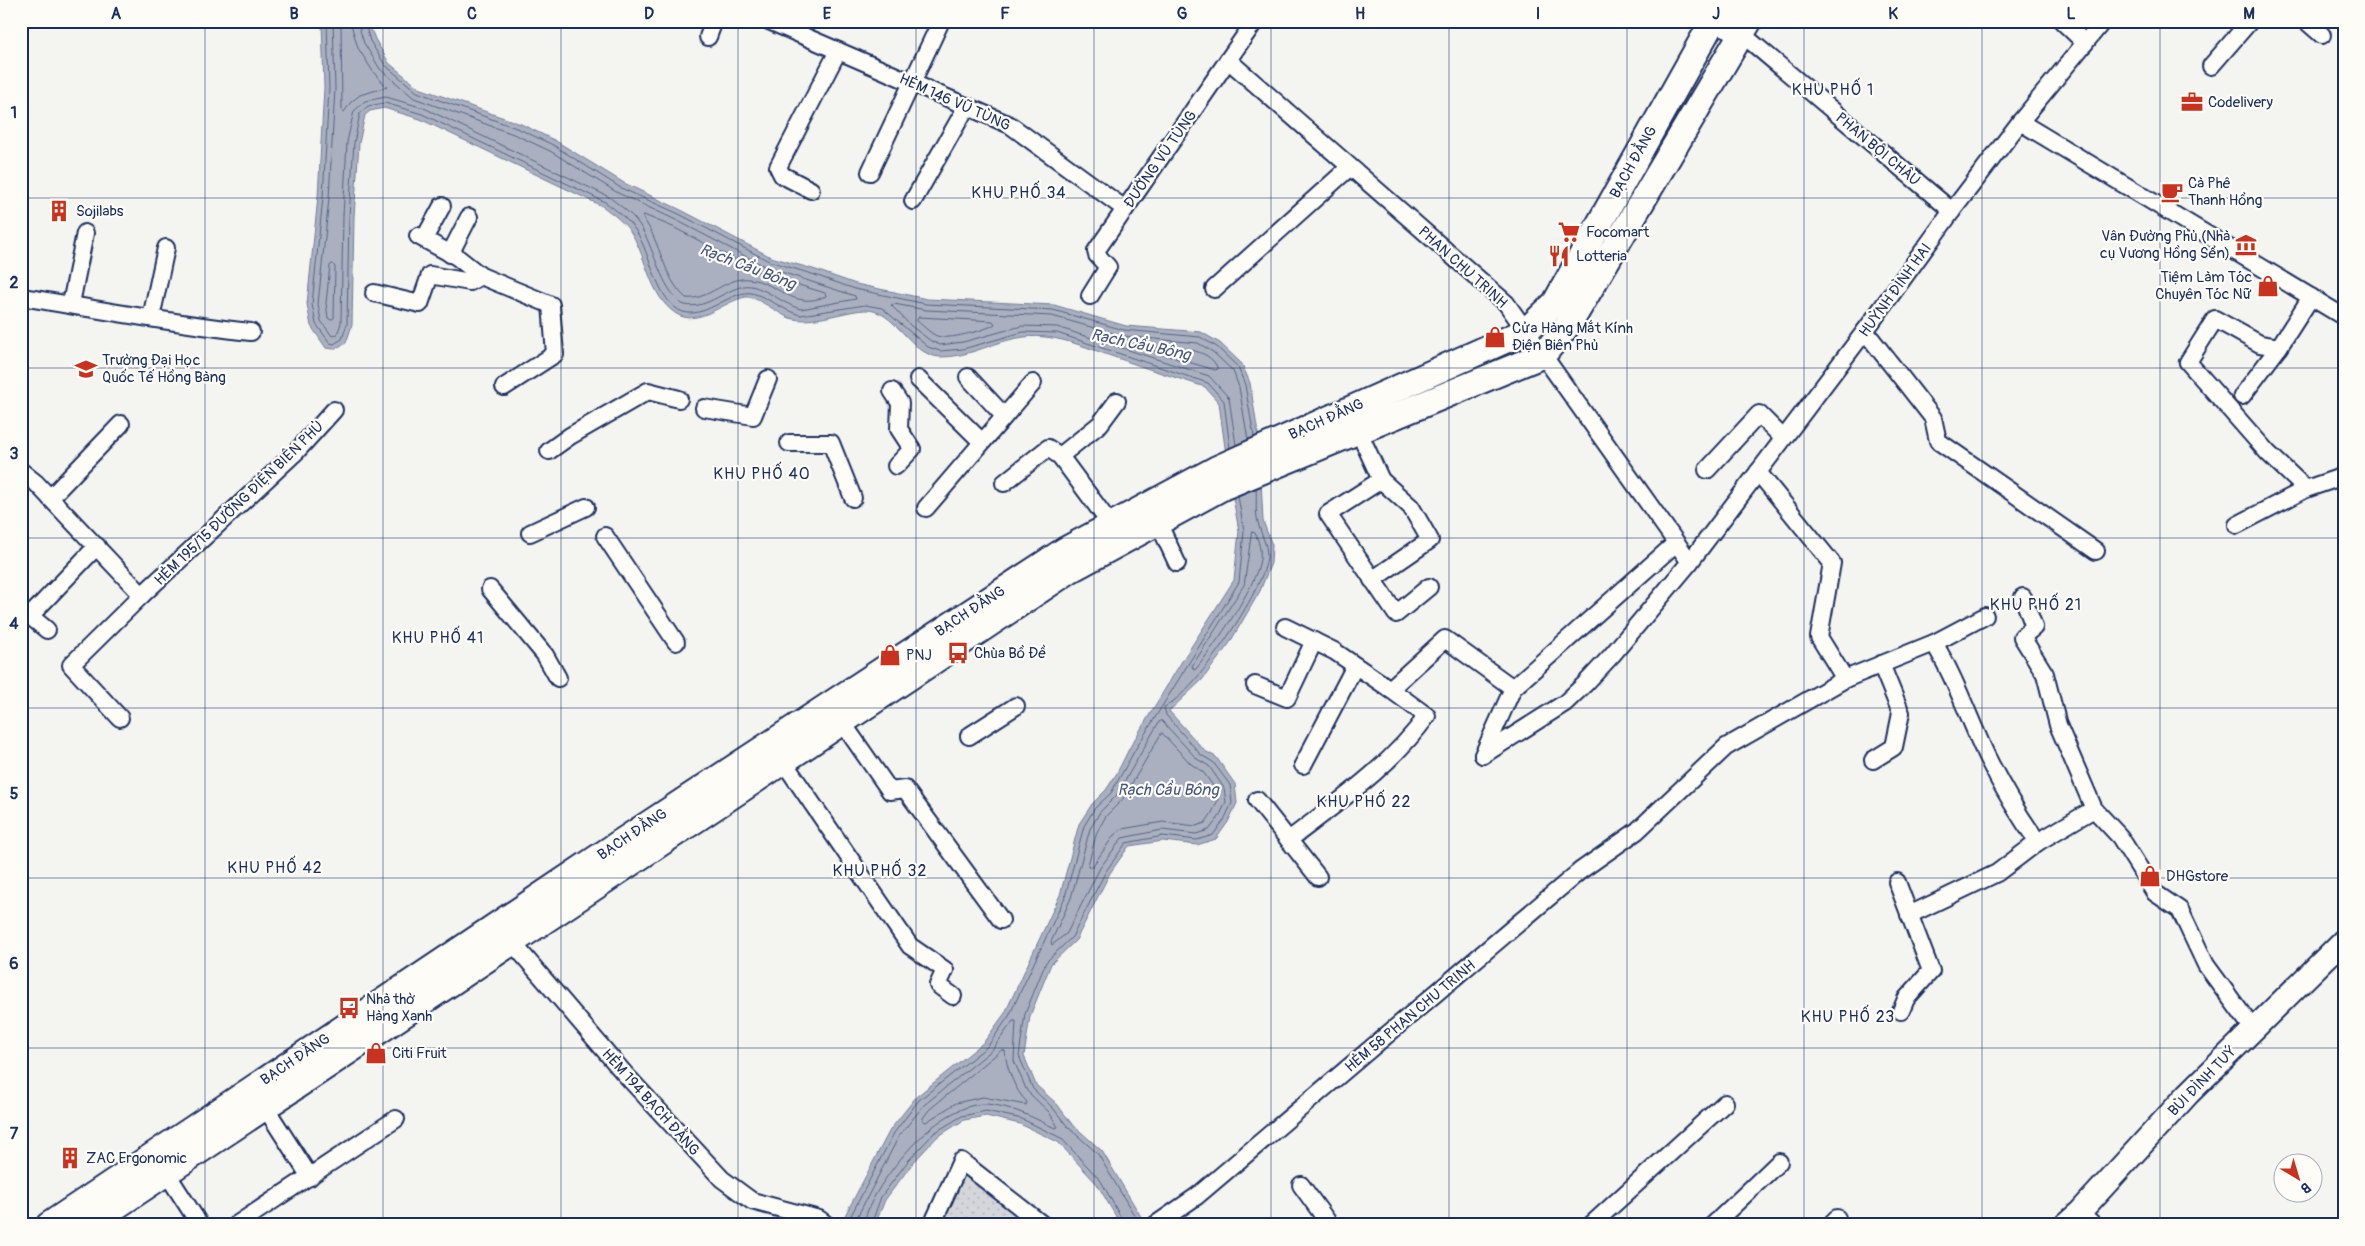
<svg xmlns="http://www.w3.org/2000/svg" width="2365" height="1246" viewBox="0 0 2365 1246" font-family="Pangolin,sans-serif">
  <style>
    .park { fill: url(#park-dots); stroke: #78829c }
    .water { fill: #aab0bf; stroke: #717c98 }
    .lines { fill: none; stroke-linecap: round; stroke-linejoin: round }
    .shore { stroke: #546385; stroke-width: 1 }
    .street-casing { stroke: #1b2f5e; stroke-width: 20 }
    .secondary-casing { stroke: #1b2f5e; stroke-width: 26 }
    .primary-casing { stroke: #1b2f5e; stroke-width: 29 }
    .street { stroke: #fdfcf7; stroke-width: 16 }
    .secondary { stroke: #fdfcf7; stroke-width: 22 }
    .primary { stroke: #fdfcf7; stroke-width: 25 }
    .grid { fill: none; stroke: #1b2f5e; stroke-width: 1; stroke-opacity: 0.55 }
    .labels { text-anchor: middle; stroke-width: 4.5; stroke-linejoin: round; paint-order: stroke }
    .street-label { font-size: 15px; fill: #1b2f5e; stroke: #fdfcf7 }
    .poi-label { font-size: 15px; fill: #1b2f5e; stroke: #fdfcf7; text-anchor: start }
    .neighbourhood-label { font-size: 16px; letter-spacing: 1px; fill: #1b2f5e; stroke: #fdfcf7 }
    .water-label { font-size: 16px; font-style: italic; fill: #46567b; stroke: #fdfcf7 }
    .neatline { fill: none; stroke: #1b2f5e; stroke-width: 2 }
    .grid-label { font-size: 16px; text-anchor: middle; font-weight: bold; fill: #1b2f5e }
  </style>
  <defs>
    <pattern id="park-dots" width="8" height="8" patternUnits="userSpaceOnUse" patternTransform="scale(1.25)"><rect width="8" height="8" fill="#d4d6db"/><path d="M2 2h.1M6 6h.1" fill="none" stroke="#b5b8be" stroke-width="1.8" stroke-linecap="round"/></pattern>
  </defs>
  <rect width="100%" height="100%" fill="#f4f4f1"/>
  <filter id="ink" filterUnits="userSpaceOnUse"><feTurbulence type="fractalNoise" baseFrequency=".02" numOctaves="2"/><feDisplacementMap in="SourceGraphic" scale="10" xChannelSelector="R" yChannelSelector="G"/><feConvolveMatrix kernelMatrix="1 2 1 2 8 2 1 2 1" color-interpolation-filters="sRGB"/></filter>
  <g filter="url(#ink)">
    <path class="park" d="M 966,1170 L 1031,1225 L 940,1225 Z"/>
    <path class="water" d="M 322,21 L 368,21 L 375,39 L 389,63 L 419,88 L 521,124 L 556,141 L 624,183 L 681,210 L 771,257 L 813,269 L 856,284 L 927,299 L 1054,305 L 1126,326 L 1201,332 L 1220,343 L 1242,364 L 1250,383 L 1259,440 L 1263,521 L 1272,545 L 1271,563 L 1260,591 L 1229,644 L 1202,680 L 1169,711 L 1205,751 L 1216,757 L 1235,784 L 1237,803 L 1228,822 L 1216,839 L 1197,845 L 1163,841 L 1129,846 L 1110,873 L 1076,940 L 1051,964 L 1030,1016 L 1024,1056 L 1036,1085 L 1057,1104 L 1071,1123 L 1102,1151 L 1146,1225 L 1121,1225 L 1097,1184 L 1058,1142 L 1020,1124 L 986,1116 L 964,1120 L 937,1137 L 912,1164 L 885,1200 L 875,1225 L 840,1225 L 890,1130 L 916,1097 L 984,1042 L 1005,1013 L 1060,895 L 1079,824 L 1092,804 L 1106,790 L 1117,773 L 1130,747 L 1182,661 L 1234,580 L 1239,531 L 1228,470 L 1219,403 L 1205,387 C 1178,378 1150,370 1123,360 C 1091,350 1058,333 1024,337 C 996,340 969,358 940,357 C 909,355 896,309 865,310 C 843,311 811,325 790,318 C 778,314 757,296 746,297 C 725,300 697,329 675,313 C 650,296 647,259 632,234 C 624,222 614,215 602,206 L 420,119 L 384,108 L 370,111 L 365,115 L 359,143 L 354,217 L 352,325 L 346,343 L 334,349 L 326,348 L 311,326 L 307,304 L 318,197 L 324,88 Z"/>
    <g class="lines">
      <g class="shore">
        <path d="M 327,21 L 329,88 L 323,197 L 312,304 L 316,324 L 330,343 L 334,344 L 342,339 L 347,324 L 349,216 L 354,143 L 360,113 L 368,106 L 385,103 L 422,114 L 605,202 C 617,211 627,218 636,231 C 650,252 657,303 683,312 C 704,318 725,296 745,293 C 759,290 784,312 801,315 L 865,305 L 882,308 L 928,347 L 940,351 L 963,349 L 1023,332 L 1057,333 L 1208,383 L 1224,401 L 1230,448"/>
        <path d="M 333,21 L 335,88 L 329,198 L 318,304 L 321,321 L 332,336 L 337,335 L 341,323 L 343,216 L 347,142 L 354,111 L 365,101 L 386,97 L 424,108 L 609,197 C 622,207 634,215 642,229 C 656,254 660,285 682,304 C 703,312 724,290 744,286 C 761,283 783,305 801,309 L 856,299 L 855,296 L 766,267 L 676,220 L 618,193 L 550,151 L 516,135 L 414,98 L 380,69 L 364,43 L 357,21"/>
        <path d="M 341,21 L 342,110 L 344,112 L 351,102 L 360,95 L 387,87 L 374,73 L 358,48 L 350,21"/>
        <path d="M 364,21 L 370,41 L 385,65 L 417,92 L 519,129 L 553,145 L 621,188 L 679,214 L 769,261 L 812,274 L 855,289 L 926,304 L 1053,310 L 1124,330 L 1200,337 L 1217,347 L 1238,367 L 1245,385 L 1254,437"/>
        <path d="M 644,215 L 673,227 L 763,274 L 825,293 L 826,296 C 793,311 778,282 749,279 C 727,276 708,301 686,298 C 663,278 661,242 643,218 Z"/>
        <path d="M 333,264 L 335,267 L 334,318 L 331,320 L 328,318 L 326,303 L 330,266 Z"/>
        <path d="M 919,317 L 993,321 L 995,324 C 987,330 951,339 941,337 C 932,336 924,326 917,321 Z"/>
        <path d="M 1156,347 C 1176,349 1209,346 1218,369 L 1215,370 L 1155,352 L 1154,349 Z"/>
        <path d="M 1236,445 L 1229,398 L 1209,376 L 1057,327 L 1022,326 L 963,342 L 940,345 L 931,341 L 911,326 L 891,305 L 894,304 L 926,310 L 1052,316 L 1123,336 L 1198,343 L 1213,352 L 1233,371 L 1239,387 L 1248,440"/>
        <path d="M 1252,532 L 1255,533 C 1259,542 1261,549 1260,559 C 1257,586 1214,646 1196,669 L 1194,670 L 1192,666 L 1244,585 Z"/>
        <path d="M 1162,721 L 1197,759 L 1209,766 L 1224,788 L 1226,802 L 1219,817 L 1209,830 L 1196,834 L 1162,830 L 1122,838 L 1100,868 L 1067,933 L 1052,945 L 1051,942 L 1071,898 L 1090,829 L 1100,812 L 1116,796 L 1159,722 Z"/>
        <path d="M 1162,733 L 1191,764 L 1203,772 L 1217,791 L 1218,800 L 1212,813 L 1205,823 L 1196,826 L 1163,822 L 1122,829 L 1114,835 L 1092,867 L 1089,868 L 1088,865 L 1097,832 L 1106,816 L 1122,800 Z"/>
        <path d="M 1002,1050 L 1005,1051 C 1006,1067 1015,1091 1027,1102 L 1026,1105 L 983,1097 L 956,1103 L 926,1122 L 923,1121 L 923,1118 L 929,1110 Z"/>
        <path d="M 846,1225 L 894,1133 L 919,1100 L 988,1046 L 1009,1016 L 1065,897 L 1084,826 L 1095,808 L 1111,793 L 1135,750 L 1239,582 L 1244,531 L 1238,496"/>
        <path d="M 853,1225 L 899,1136 L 924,1105 L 992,1050 L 1013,1021 L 1016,1021 L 1014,1061 L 1027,1091 L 1049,1112 L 1058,1127 L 1055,1128 C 1034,1118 1011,1106 987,1104 C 967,1103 946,1116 931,1128 C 909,1145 866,1197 864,1225"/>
        <path d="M 871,1225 L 881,1197 L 908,1161 L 934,1133 L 962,1116 L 986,1111 L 1022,1119 L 1061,1138 L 1101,1181 L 1125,1225"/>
        <path d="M 1140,1225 L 1098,1154 L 1068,1127 L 1053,1108 L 1033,1089 L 1019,1056 L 1025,1014 L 1046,962 L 1072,937 L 1106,871 L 1126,843 L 1163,836 L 1197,840 L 1213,835 L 1224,820 L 1232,803 L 1230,785 L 1213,762 L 1201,755 L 1166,715 L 1164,707 C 1194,694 1259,596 1266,563 C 1270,547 1261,537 1258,522 C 1255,512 1257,499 1256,488"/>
      </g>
      <g class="street-casing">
        <g id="street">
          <path d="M 769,21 L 1010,125 L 1125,209"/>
          <path d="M 1706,21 L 1742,34 L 1952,211"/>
          <path d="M 2062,21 L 2085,43"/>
          <path d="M 2306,21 L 2322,35"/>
          <path d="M 708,37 L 714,21"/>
          <path d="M 1228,60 L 1506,303 L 1690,562"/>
          <path d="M 2211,66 L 2250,21"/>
          <path d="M 2020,122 L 2344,317"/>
          <path d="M 870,172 L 941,21"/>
          <path d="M 811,190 L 782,175 L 778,167 L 838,51"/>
          <path d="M 913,201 L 967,106"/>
          <path d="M 418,236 L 457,257 L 481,276 L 551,305 L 555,354 L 504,387"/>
          <path d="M 424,239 L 442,206"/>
          <path d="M 450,254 L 469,217"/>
          <path d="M 1214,289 L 1350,167"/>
          <path d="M 374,293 L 420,304 L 430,275 L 470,282 L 481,276"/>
          <path d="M 1090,296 L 1108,267 L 1097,255 L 1096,251 L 1255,21"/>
          <path d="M 21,297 C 98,309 174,324 251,332"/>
          <path d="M 71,304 L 85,233"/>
          <path d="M 151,318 L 166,248"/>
          <path d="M 1865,331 L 1933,418 L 1938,441 L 2096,551"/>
          <path d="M 968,377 L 1004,416"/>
          <path d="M 918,379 L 982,442"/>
          <path d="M 892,391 L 900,403 L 899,429 L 912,449 L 896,466"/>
          <path d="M 2242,396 L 2279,347"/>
          <path d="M 704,408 L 753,416 L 768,379"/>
          <path d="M 1358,430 L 1381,480 L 1411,507 L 1430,540 L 1372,580"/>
          <path d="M 789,443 L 831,443 L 853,498"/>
          <path d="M 549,451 L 570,436 L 648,391 L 679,399"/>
          <path d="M 1707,470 L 1759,414 L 1783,438"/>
          <path d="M 21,471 L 36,483 L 142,595 L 71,665 L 120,718"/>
          <path d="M 1758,472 L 1832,563 L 1819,637 L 1845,679 L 1934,643 C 1956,679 1969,719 1987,757 C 2002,787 2018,815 2038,842"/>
          <path d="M 1381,480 L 1328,514 L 1396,614 L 1429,587"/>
          <path d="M 1004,483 L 1048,448 L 1060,456"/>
          <path d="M 2306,489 L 2268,453 L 2188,362 L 2215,319 L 2260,344 L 2279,347 L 2311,297"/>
          <path d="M 50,498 L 121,424"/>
          <path d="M 926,508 L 1033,383"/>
          <path d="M 1158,522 L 1177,563"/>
          <path d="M 1111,525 L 1060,456 L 1100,424 L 1117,401"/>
          <path d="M 2237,525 L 2306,489 L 2344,476"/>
          <path d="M 530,533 L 586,507"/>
          <path d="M 605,536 L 676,642"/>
          <path d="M 490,589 L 545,655 L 558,678"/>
          <path d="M 142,595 L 296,452 L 334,410"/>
          <path d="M 2023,597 L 2034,627 L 2022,637 L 2045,674 L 2058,725 L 2094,809 L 2120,837 L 2155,893 L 2180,910 L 2206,965 L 2253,1029"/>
          <path d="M 1285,627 L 1334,651 L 1390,689"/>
          <path d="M 47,630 L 30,616 L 97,546"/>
          <path d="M 1934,643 L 1985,616"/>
          <path d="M 1255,685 L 1287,698 L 1314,641"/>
          <path d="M 842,722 L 890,791 L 905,789 L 1001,920"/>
          <path d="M 969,736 L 1016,706"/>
          <path d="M 1483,755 L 1565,703 L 1585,684 L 1612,655 L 1690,562 L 1865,331 L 1952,211 L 2020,122 L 2103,21"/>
          <path d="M 1483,755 L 1513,688 L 1676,543"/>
          <path d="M 1873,760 L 1894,747 L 1901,713 L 1881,664"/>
          <path d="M 783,761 L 910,946 L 945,970 L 938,985 L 953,996"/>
          <path d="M 1303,765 L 1355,666"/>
          <path d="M 1257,800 L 1318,877"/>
          <path d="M 1289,840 C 1338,802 1390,767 1427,716 L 1390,689 L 1445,639 L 1513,688"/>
          <path d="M 1897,882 L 1931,971 L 1906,999 L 1901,1011"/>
          <path d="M 1909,915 L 1997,873 L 2038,842 L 2094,809"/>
          <path d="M 512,942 L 624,1073 L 722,1179 L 752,1201 L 819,1219 L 827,1225"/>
          <path d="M 265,1107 L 310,1177"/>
          <path d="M 162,1166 L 200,1225"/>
          <path d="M 1301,1185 L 1330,1225"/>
          <path d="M 2080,1212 L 2094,1225"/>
          <path d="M 236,1225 L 396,1119"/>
          <path d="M 932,1225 L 961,1161 L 1043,1225"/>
          <path d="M 1155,1225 L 1197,1196 L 1580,871 L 1637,831 L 1726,747 L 1845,679"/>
          <path d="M 1591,1225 L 1725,1103"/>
          <path d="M 1713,1225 L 1779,1162"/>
          <path d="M 1830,1225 L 1837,1218"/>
        </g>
      </g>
      <g class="secondary-casing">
        <path id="secondary" d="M 2065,1225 L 2080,1212 L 2188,1094 L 2344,940"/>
      </g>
      <g class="primary-casing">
        <g id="primary">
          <path d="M 49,1225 L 618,844 L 1065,550 L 1216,469 L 1526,331 L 1555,303 L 1713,21"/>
          <path d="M 88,1225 L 1070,570 L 1223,487 L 1543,355 L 1571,321 L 1749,21"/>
        </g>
      </g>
      <use href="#street" class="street"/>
      <use href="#secondary" class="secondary"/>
      <use href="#primary" class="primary"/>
    </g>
  </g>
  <path class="grid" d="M 205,21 L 205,1225M 383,21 L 383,1225M 561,21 L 561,1225M 738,21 L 738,1225M 916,21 L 916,1225M 1094,21 L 1094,1225M 1271,21 L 1271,1225M 1449,21 L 1449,1225M 1627,21 L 1627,1225M 1804,21 L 1804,1225M 1982,21 L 1982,1225M 2160,21 L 2160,1225M 21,198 L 2344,198M 21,368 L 2344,368M 21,538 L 2344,538M 21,708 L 2344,708M 21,878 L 2344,878M 21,1048 L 2344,1048"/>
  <defs>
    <g id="office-bare" transform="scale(1.725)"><path d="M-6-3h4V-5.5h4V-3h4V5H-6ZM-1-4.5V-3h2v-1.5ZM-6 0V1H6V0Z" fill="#c8321e" stroke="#fdfcf7" stroke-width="2.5" paint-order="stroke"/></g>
    <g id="cafe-bare" transform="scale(1.725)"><path d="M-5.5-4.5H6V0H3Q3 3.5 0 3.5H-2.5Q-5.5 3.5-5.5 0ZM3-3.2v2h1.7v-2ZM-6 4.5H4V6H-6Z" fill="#c8321e" stroke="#fdfcf7" stroke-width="2.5" paint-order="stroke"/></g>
    <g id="building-bare" transform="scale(1.725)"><path d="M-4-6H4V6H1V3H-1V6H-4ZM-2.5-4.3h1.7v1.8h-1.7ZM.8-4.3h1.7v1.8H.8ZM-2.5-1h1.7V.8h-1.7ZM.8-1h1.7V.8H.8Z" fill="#c8321e" stroke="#fdfcf7" stroke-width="2.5" paint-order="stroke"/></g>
    <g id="supermarket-bare" transform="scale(1.725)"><path d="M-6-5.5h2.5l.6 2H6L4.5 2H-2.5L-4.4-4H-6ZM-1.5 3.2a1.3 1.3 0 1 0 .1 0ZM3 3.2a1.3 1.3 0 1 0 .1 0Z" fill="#c8321e" stroke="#fdfcf7" stroke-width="2.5" paint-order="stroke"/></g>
    <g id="museum-bare" transform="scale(1.725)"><path d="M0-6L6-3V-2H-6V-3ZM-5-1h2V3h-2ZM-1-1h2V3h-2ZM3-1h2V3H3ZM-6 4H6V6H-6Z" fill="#c8321e" stroke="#fdfcf7" stroke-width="2.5" paint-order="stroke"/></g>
    <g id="restaurant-bare" transform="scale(1.725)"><path d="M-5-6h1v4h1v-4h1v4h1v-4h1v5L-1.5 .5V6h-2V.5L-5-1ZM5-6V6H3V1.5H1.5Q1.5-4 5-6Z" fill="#c8321e" stroke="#fdfcf7" stroke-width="2.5" paint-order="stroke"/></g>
    <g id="shop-bare" transform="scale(1.725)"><path d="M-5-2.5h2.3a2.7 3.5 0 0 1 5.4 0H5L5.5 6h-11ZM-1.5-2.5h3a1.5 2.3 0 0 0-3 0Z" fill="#c8321e" stroke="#fdfcf7" stroke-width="2.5" paint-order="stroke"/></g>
    <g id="university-bare" transform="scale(1.725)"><path d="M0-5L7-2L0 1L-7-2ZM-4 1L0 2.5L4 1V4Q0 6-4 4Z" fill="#c8321e" stroke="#fdfcf7" stroke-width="2.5" paint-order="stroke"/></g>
    <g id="bus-bare" transform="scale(1.725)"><path d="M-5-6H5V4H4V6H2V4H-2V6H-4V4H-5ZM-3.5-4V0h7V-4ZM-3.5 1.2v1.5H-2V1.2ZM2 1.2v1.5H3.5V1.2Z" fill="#c8321e" stroke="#fdfcf7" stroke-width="2.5" paint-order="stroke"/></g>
  </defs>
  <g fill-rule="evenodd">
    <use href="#office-bare" x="2192" y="102"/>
    <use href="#cafe-bare" x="2172" y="192"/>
    <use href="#building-bare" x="59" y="211"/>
    <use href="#supermarket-bare" x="1569" y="232"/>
    <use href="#museum-bare" x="2246" y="245"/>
    <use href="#restaurant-bare" x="1559" y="256"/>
    <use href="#shop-bare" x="2268" y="286"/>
    <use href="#shop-bare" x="1495" y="337"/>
    <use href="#university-bare" x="86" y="369"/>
    <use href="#bus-bare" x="958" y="653"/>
    <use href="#shop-bare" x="890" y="655"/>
    <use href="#shop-bare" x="2150" y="876"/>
    <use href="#bus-bare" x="349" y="1008"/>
    <use href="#shop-bare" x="376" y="1053"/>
    <use href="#building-bare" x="70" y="1158"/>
  </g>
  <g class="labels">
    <g class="street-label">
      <text transform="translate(955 102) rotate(24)" y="5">HẺM 146 VŨ TÙNG</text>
      <text transform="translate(1878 149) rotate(40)" y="5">PHAN BỘI CHÂU</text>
      <text transform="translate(1160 159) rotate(-55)" y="5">ĐƯỜNG VŨ TÙNG</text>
      <text transform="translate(1633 162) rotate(-61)" y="5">BẠCH ĐẰNG</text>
      <text transform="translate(1463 267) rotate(42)" y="5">PHAN CHU TRINH</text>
      <text transform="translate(1895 290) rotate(-54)" y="5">HUỲNH ĐÌNH HAI</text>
      <text transform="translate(1326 419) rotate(-24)" y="5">BẠCH ĐẰNG</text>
      <text transform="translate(239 503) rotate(-44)" y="5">HẺM 195/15 ĐƯỜNG ĐIỆN BIÊN PHỦ</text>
      <text transform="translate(970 611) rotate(-33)" y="5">BẠCH ĐẰNG</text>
      <text transform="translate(632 834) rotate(-34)" y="5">BẠCH ĐẰNG</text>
      <text transform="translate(1410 1016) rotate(-40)" y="5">HẺM 58 PHAN CHU TRINH</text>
      <text transform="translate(295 1059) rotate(-34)" y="5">BẠCH ĐẰNG</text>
      <text transform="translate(2202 1081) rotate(-46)" y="5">BÙI ĐÌNH TUÝ</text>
      <text transform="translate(651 1102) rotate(48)" y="5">HẺM 194 BẠCH ĐẰNG</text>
    </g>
    <g class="poi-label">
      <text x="2208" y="107">Codelivery</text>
      <text x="2188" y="188">Cà Phê<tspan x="2188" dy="17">Thanh Hồng</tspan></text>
      <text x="76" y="216">Sojilabs</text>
      <text x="1586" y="237">Focomart</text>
      <text x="2230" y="241" text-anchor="end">Vân Đường Phủ (Nhà<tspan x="2230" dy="17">cụ Vương Hồng Sển)</tspan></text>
      <text x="1576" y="261">Lotteria</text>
      <text x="2252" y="282" text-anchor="end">Tiệm Làm Tóc<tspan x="2252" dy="17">Chuyên Tóc Nữ</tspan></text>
      <text x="1512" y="333">Cửa Hàng Mắt Kính<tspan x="1512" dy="17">Điện Biên Phủ</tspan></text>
      <text x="102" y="365">Trường Đại Học<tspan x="102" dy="17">Quốc Tế Hồng Bàng</tspan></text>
      <text x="974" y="658">Chùa Bồ Đề</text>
      <text x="906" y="660">PNJ</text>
      <text x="2166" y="881">DHGstore</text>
      <text x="366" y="1004">Nhà thờ<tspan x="366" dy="17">Hàng Xanh</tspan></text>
      <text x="392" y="1058">Citi Fruit</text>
      <text x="86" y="1163">ZAC Ergonomic</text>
    </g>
    <g class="neighbourhood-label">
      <text x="1833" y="95">KHU PHỐ 1</text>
      <text x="1019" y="198">KHU PHỐ 34</text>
      <text x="762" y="479">KHU PHỐ 40</text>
      <text x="2036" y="610">KHU PHỐ 21</text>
      <text x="438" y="643">KHU PHỐ 41</text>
      <text x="1364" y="807">KHU PHỐ 22</text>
      <text x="275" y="873">KHU PHỐ 42</text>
      <text x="880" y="876">KHU PHỐ 32</text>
      <text x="1848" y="1022">KHU PHỐ 23</text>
    </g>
    <g class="water-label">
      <text transform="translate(748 266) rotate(21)" y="6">Rạch Cầu Bông</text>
      <text transform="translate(1141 344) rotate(12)" y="6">Rạch Cầu Bông</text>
      <text x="1168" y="795">Rạch Cầu Bông</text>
    </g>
  </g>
  <rect width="2365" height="1246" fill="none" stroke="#fdfcf7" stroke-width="55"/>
  <g transform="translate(2298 1178) rotate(142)"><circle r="24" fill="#fdfcf7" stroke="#a3aaba"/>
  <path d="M0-4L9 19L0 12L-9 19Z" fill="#c8321e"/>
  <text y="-8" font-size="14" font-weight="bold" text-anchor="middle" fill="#1b2f5e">B</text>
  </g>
  <rect x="28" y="28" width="2310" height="1190" class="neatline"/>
  <g class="grid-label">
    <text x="116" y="19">A</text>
    <text x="294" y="19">B</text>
    <text x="472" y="19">C</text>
    <text x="649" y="19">D</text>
    <text x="827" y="19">E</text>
    <text x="1005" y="19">F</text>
    <text x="1182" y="19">G</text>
    <text x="1360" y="19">H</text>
    <text x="1538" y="19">I</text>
    <text x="1716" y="19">J</text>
    <text x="1893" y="19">K</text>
    <text x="2071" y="19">L</text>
    <text x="2249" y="19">M</text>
    <text x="14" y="118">1</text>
    <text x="14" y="288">2</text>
    <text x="14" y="459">3</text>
    <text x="14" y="629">4</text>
    <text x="14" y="799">5</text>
    <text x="14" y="969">6</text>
    <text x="14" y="1139">7</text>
  </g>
</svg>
